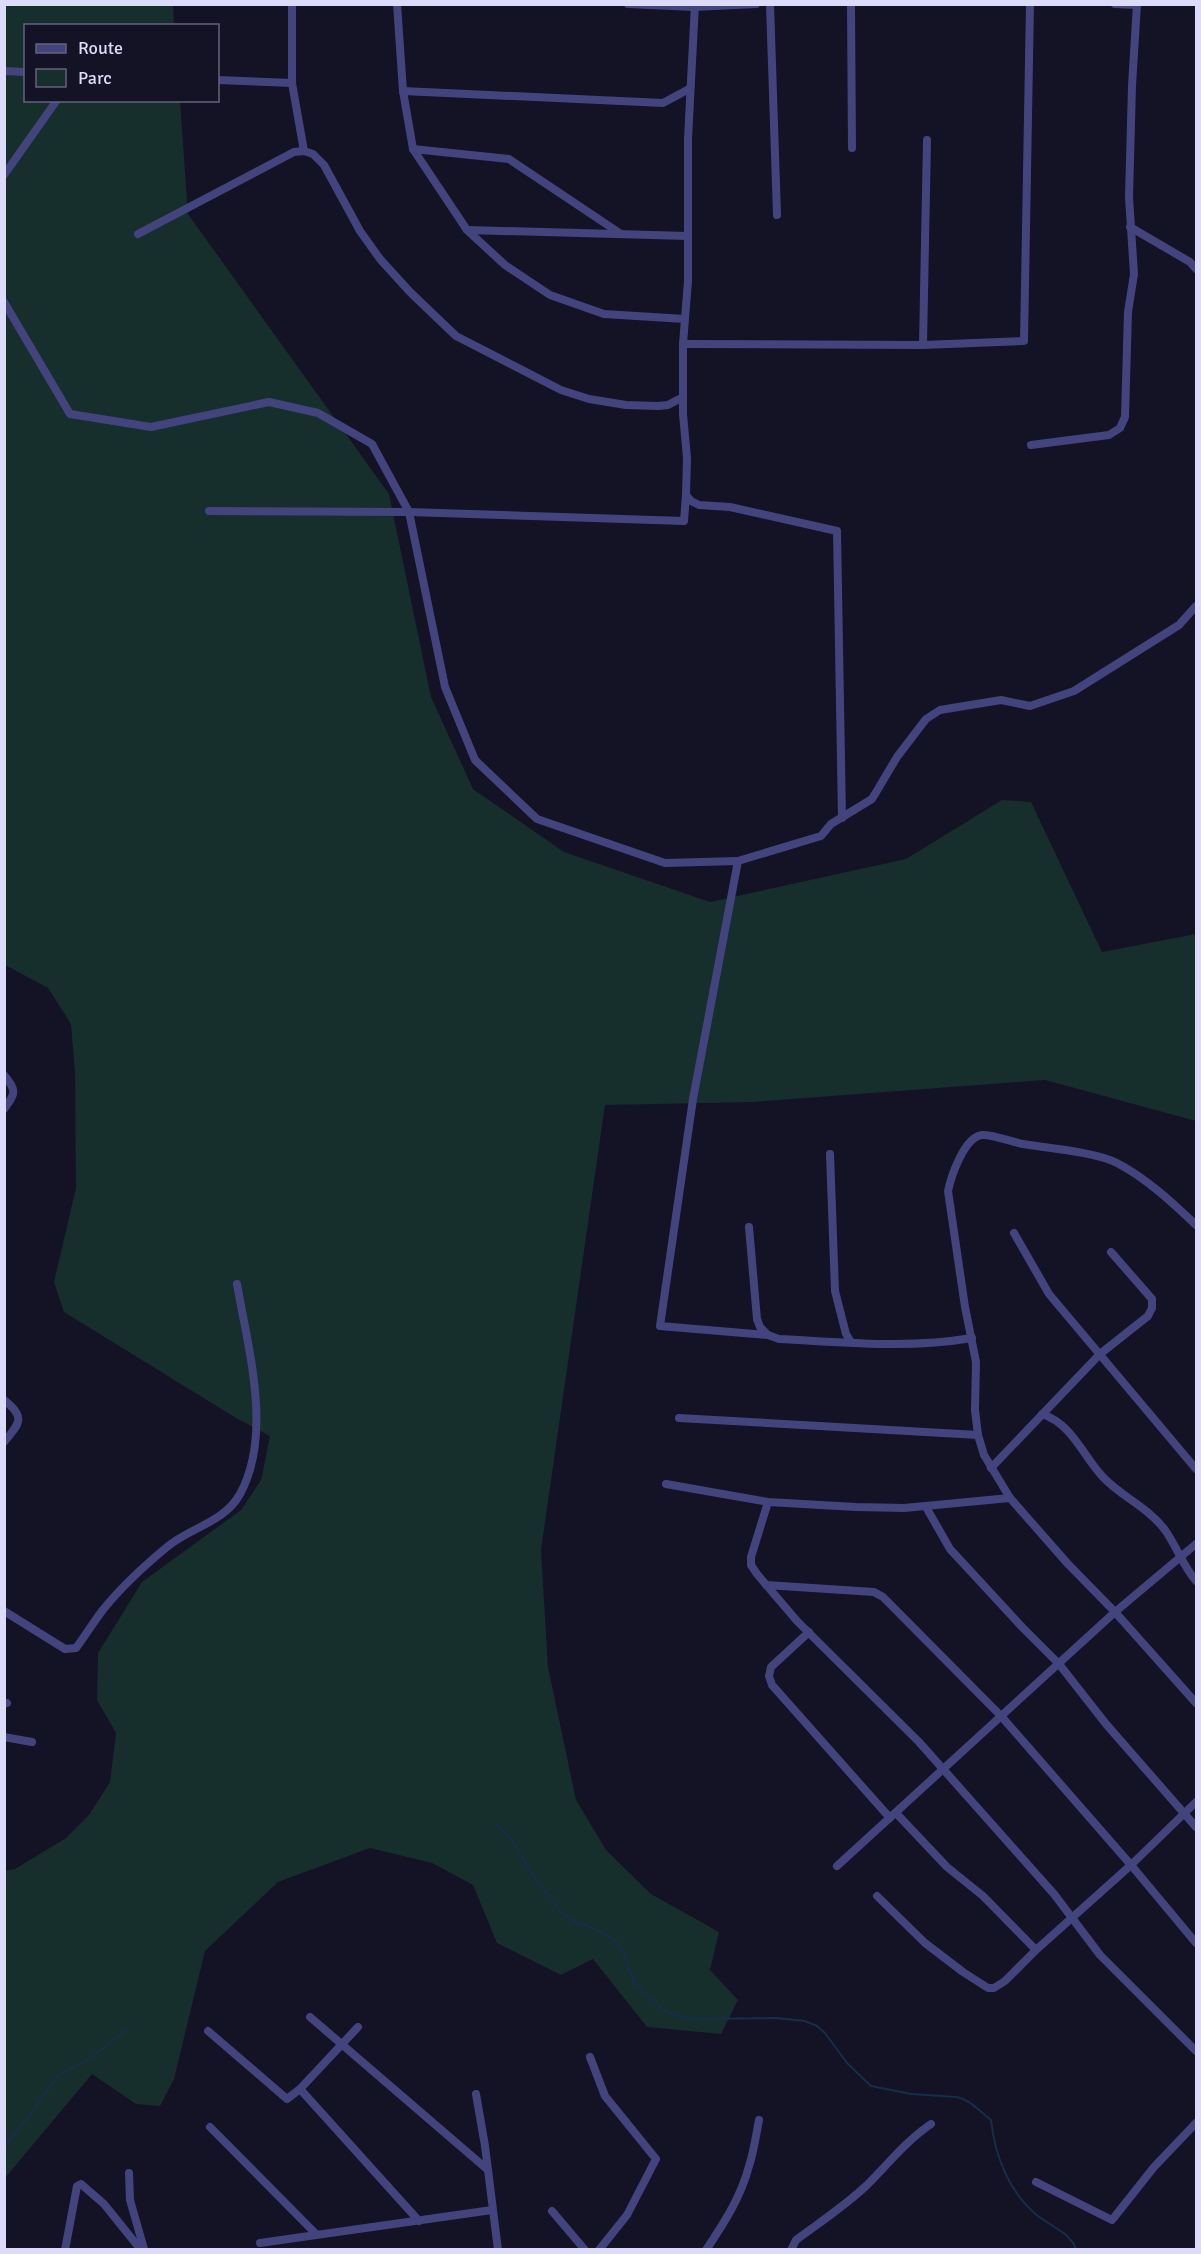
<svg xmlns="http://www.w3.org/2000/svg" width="1201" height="2254" viewBox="0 0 1201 2254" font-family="Signika,sans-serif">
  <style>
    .green { fill: #162e2c }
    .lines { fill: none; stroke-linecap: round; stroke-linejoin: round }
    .stream { stroke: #172e4a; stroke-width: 2 }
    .street { stroke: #43447e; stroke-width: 8 }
  </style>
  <rect width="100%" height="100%" fill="#141225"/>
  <path class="green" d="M 5,5 L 173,5 L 174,25 L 26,26 L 26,100 L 180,101 L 188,214 L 389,494 L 431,697 L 473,789 L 564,852 L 710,902 L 906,859 L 1002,800 L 1031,802 L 1102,952 L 1196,934 L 1196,1121 L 1045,1080 L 753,1102 L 605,1105 L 541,1550 L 548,1667 L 576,1800 L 606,1850 L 651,1894 L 719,1932 L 710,1970 L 738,2000 L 721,2034 L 647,2027 L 593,1959 L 561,1975 L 497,1943 L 473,1885 L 432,1863 L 370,1848 L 278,1882 L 205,1951 L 174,2079 L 160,2106 L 136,2104 L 92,2074 L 5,2178 L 5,1871 L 15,1869 L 66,1838 L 89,1815 L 110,1782 L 116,1733 L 97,1700 L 98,1653 L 142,1582 L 241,1510 L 261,1480 L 270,1436 L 236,1418 L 64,1312 L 54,1282 L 76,1188 L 75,1073 L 71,1024 L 48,988 L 5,965 Z"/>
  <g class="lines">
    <g class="stream">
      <path d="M 496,1824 L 512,1840 L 532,1874 L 557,1908 L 570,1919 L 599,1931 L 617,1942 L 623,1952 L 634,1983 L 661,2008 L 677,2016 L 692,2019 L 776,2018 L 805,2021 L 817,2026 L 825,2033 L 847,2063 L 871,2086 L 911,2094 L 957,2097 C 971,2100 980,2112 991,2120 C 995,2156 1009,2193 1038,2216 C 1052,2227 1071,2233 1076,2250"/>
      <path d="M 28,2118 L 58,2076 L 92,2057 L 128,2029"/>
      <path d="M 4,2147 L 26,2120"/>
    </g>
    <g class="street">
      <path d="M 292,4 L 292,83 L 304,151"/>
      <path d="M 397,4 L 403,91 L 413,149 L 467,230 L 505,265 L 550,295 L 604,314 L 685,319"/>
      <path d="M 628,4 L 694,7 L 756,4"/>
      <path d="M 695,4 L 688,139 L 688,281 L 683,344 L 683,414 L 687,458 L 686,495 L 691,501 L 699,505 L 730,507 L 837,531 L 842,818"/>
      <path d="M 770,4 L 777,215"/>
      <path d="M 851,4 L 852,148"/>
      <path d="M 1115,4 L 1137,5"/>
      <path d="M 4,71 L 26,72"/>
      <path d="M 218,80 L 292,83"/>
      <path d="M 403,91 L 663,103 L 689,89"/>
      <path d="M 413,149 L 509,159 L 621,234"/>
      <path d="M 4,175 L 57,100"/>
      <path d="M 1130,227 L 1190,262 L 1196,269"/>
      <path d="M 467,230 L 688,236"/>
      <path d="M 138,234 L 294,152 L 304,151 L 313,154 L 324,165 L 360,231 L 380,259 L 410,292 L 456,336 L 561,390 L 589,399 L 626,405 L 658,406 L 668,405 L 683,397"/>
      <path d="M 4,302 L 70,414 L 151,427 L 269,402 L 318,413 L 372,444 L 409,512 L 445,687 L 475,760 L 537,819 L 665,863 L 738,861"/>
      <path d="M 683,344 L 923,345 L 1024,341 L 1030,4"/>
      <path d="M 923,345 L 927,140"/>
      <path d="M 1031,445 L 1109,435 L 1120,428 L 1125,417 L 1128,312 L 1134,274 L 1129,197 L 1132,86 L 1137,4"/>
      <path d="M 209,511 L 409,512 L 684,521 L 686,495"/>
      <path d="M 4,1075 C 17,1091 16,1093 4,1109"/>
      <path d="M 830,1154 L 835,1291 L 846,1334 L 851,1342"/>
      <path d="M 1196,1225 C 1173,1203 1146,1178 1117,1163 C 1096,1152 1047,1148 1023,1144 C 1012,1142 991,1134 982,1135 C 964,1137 951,1177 948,1191 L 965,1307 L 976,1362 L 975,1410 L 978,1435 L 984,1455 L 1010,1498 L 1068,1564 L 1115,1612 L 1196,1703"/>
      <path d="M 749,1227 L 757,1319 L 760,1327 L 768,1335"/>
      <path d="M 1014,1233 L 1049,1294 L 1196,1469"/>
      <path d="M 972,1338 C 908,1349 843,1342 779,1339 L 768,1335 L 660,1326 L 693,1099 L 738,861 L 821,836 L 831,824 L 872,799 L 897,757 L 926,719 L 940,710 L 1001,700 L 1030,706 L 1074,691 L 1179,625 L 1196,606"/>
      <path d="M 4,1400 C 26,1417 20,1423 4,1442"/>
      <path d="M 1042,1414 C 1072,1424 1082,1454 1102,1476 C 1121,1497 1147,1506 1165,1530 C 1177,1547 1183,1566 1196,1581"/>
      <path d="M 679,1418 L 978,1435"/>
      <path d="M 991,1468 L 1100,1354 L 1148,1316 L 1152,1308 L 1152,1299 L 1111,1252"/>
      <path d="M 666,1484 L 768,1502 L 856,1507 L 904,1508 L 1010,1498"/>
      <path d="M 768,1502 L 751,1557 L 751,1565 L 757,1574 L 797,1621 L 919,1742 L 1054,1894 L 1100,1955 L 1196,2051"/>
      <path d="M 926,1507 L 950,1549 L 1022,1627 L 1059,1664 L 1106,1724 L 1196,1827"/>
      <path d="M 766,1585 L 874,1592 L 883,1597 L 1001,1716 L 1131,1865 L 1196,1943"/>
      <path d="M 4,1611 L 65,1649 L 76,1648 C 85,1636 93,1623 102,1611 C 121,1587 144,1566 167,1547 C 189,1528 225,1522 240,1494 C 273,1434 248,1348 237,1284"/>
      <path d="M 809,1632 L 771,1667 L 769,1676 L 772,1685 L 890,1818"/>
      <path d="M 4,1704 L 7,1703"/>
      <path d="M 4,1737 L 32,1742"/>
      <path d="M 896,1813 L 947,1867 L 983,1896 L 1036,1950"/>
      <path d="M 837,1866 L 1115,1612 L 1196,1544"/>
      <path d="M 877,1896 L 925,1943 L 963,1972 L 988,1988 L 994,1988 L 1005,1981 L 1036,1950 L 1131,1865 L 1196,1802"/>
      <path d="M 310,2017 L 488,2170"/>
      <path d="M 208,2031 L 287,2099 L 300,2089 L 419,2221"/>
      <path d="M 590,2057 L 605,2096 L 656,2159 L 627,2215 L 599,2250"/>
      <path d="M 300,2089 L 358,2027"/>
      <path d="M 476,2094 L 485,2146 L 498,2250"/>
      <path d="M 210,2127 L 316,2234"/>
      <path d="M 129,2173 L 130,2200 L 144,2249"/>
      <path d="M 1036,2182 L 1112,2220 L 1154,2167 L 1196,2123"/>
      <path d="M 552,2211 L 585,2250"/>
      <path d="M 260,2243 L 492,2210"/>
      <path d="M 65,2250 L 77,2186 L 81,2184 L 104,2204 L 141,2250"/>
      <path d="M 706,2250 C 724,2223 741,2197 749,2166 C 754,2151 756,2135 759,2120"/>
      <path d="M 791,2250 L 796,2240 C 820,2222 845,2206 867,2185 C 888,2164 906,2141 931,2124"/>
    </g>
  </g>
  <rect width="1201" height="2254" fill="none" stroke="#dddbfa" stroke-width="12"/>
  <rect x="24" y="24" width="195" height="78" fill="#141225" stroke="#64627a" stroke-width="1.5"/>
  <rect x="36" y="44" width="30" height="9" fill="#43447e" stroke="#64627a" stroke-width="1.5"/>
  <text x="78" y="54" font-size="18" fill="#dddbfa">Route</text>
  <rect x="36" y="69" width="30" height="18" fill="#162e2c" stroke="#64627a" stroke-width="1.5"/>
  <text x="78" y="84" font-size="18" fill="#dddbfa">Parc</text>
</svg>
